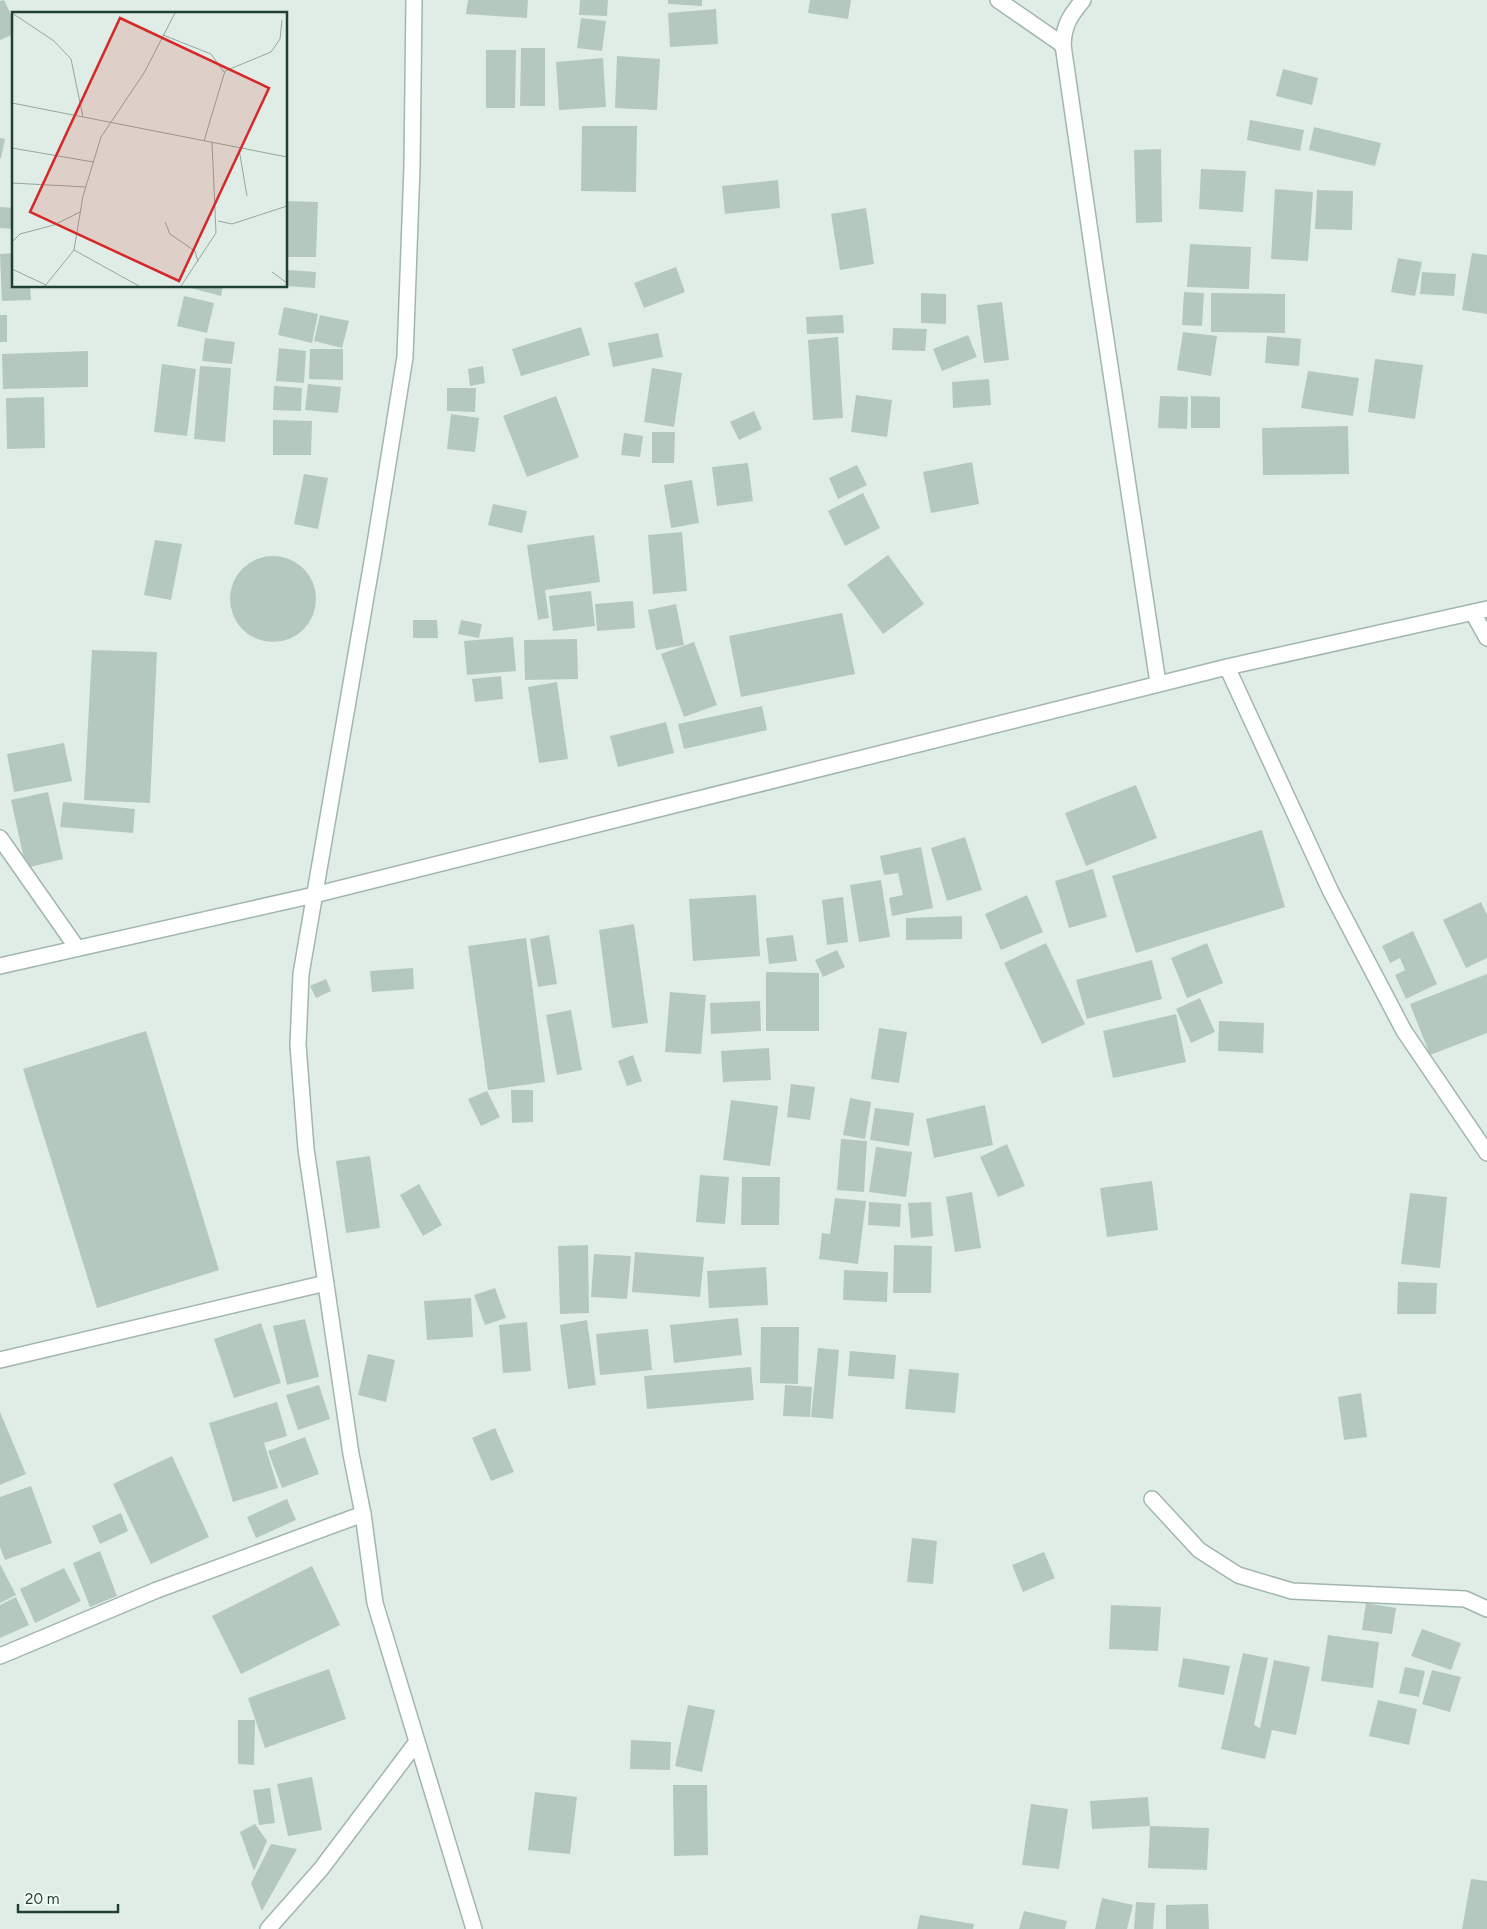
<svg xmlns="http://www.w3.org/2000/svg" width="1487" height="1929" viewBox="0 0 1487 1929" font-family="Figtree,sans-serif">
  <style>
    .building { fill: #b5c8bf }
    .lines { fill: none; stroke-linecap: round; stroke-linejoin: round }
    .minor-casing { stroke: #a2b6ad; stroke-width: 18 }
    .minor { stroke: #fff; stroke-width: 15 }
    .inset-road { fill: none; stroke: #93a89e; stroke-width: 1 }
    .view { fill: #d62828; fill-opacity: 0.15; stroke: #d62828; stroke-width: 2.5 }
    .inset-edge { fill: none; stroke: #1f4033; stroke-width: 2.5 }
  </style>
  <rect width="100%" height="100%" fill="#e0ede6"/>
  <g class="building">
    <path d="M 4,0 L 14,21 L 14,34 L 0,40 L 0,1 Z"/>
    <path d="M 468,0 L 528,0 L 527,18 L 466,14 Z"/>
    <path d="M 580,0 L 608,0 L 607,16 L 579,15 Z"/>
    <path d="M 668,0 L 702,0 L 702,6 L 668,4 Z"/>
    <path d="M 810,0 L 851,0 L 848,19 L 808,13 Z"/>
    <path d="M 716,9 L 718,44 L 670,47 L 668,13 Z"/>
    <path d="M 581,18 L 606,21 L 602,51 L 577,48 Z"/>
    <path d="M 521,48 L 545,48 L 545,106 L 520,106 Z"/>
    <path d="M 486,50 L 516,50 L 515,108 L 486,108 Z"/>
    <path d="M 617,56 L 660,59 L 657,110 L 615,108 Z"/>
    <path d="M 603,58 L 606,107 L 559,110 L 556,62 Z"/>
    <path d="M 1283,69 L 1318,78 L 1312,105 L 1276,96 Z"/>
    <path d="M 1250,120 L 1304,130 L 1300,151 L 1247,140 Z"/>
    <path d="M 582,126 L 637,126 L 636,192 L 581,191 Z"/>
    <path d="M 1314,127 L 1381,143 L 1375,166 L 1309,150 Z"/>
    <path d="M 0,138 L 5,139 L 1,158 L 0,158 Z"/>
    <path d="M 1161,149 L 1162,222 L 1136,223 L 1134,150 Z"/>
    <path d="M 1201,169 L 1246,171 L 1243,212 L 1199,209 Z"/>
    <path d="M 778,180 L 780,208 L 725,214 L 722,186 Z"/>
    <path d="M 1275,189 L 1313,192 L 1308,261 L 1271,259 Z"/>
    <path d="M 1317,190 L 1353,191 L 1352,230 L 1315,229 Z"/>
    <path d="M 286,201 L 318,202 L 316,257 L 286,257 Z"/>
    <path d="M 0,207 L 14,208 L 14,229 L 0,228 Z"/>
    <path d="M 866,208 L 874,264 L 840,270 L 831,214 Z"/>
    <path d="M 1190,244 L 1251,247 L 1249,289 L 1187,287 Z"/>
    <path d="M 14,253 L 14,286 L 30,286 L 31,300 L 2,301 L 0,254 Z"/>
    <path d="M 1472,253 L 1487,255 L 1487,314 L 1462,310 Z"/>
    <path d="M 1398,258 L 1422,262 L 1415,296 L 1391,292 Z"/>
    <path d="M 676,267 L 685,292 L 644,308 L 634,283 Z"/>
    <path d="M 288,270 L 316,272 L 315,288 L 286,286 Z"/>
    <path d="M 1422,272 L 1456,274 L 1454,296 L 1420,294 Z"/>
    <path d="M 191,286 L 223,286 L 221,296 L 191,288 Z"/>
    <path d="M 1184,292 L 1204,293 L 1202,326 L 1182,325 Z"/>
    <path d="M 921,293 L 946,294 L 946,324 L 921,323 Z"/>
    <path d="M 1211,293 L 1285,294 L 1285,333 L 1211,332 Z"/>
    <path d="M 184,296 L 214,303 L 207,333 L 177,326 Z"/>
    <path d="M 1002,302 L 1009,360 L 984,363 L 977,305 Z"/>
    <path d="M 284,307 L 318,314 L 312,343 L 278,335 Z"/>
    <rect x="0" y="315" width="7" height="27"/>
    <path d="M 320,315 L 349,321 L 342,348 L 314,341 Z"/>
    <path d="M 843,315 L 844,333 L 807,334 L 806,317 Z"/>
    <path d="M 581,327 L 590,355 L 521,376 L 512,349 Z"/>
    <path d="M 893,328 L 927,329 L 925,351 L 892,350 Z"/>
    <path d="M 1183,332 L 1217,336 L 1211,376 L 1177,370 Z"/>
    <path d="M 658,333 L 663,357 L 613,367 L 608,343 Z"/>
    <path d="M 968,335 L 977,357 L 942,371 L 933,349 Z"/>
    <path d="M 1267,336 L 1301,339 L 1299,366 L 1265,363 Z"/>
    <path d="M 838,337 L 843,418 L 813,420 L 808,340 Z"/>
    <path d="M 205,338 L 235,342 L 232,364 L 202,361 Z"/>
    <path d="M 279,348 L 306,351 L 304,383 L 276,381 Z"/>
    <path d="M 310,349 L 343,349 L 343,380 L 309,379 Z"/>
    <path d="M 88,351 L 88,387 L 3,389 L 2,354 Z"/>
    <path d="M 1375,359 L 1423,365 L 1415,419 L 1368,412 Z"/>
    <path d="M 162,364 L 196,369 L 187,436 L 154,432 Z"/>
    <path d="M 200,366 L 231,368 L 225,442 L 194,439 Z"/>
    <path d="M 483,366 L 485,383 L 470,386 L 468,369 Z"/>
    <path d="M 652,368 L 682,373 L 674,427 L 644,422 Z"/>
    <path d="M 1308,371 L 1359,378 L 1353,416 L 1301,408 Z"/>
    <path d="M 989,379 L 991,405 L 953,408 L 952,382 Z"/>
    <path d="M 308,384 L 341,387 L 338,413 L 305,410 Z"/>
    <path d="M 274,386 L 302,388 L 301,411 L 273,410 Z"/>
    <path d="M 447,388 L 476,388 L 475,412 L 447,411 Z"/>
    <path d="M 856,395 L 892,400 L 887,437 L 851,432 Z"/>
    <path d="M 556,396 L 579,457 L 527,477 L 503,416 Z"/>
    <path d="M 1160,396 L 1188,397 L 1187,429 L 1158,428 Z"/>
    <path d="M 1191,396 L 1220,397 L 1220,428 L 1191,428 Z"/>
    <path d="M 44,397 L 45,448 L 7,449 L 6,398 Z"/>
    <path d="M 754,411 L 762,429 L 739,440 L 730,422 Z"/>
    <path d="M 451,414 L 479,418 L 475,452 L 447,449 Z"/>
    <path d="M 273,420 L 312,421 L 311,455 L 273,455 Z"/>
    <path d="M 1348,426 L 1349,474 L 1263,475 L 1262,428 Z"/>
    <path d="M 652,432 L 675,432 L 674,463 L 652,463 Z"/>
    <path d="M 624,433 L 643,436 L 640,457 L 621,455 Z"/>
    <path d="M 972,462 L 979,504 L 931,513 L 923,472 Z"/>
    <path d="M 748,463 L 753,501 L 717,506 L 712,467 Z"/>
    <path d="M 857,465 L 867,485 L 838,499 L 829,478 Z"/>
    <path d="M 304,474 L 328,478 L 318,529 L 294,524 Z"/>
    <path d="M 692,480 L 699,523 L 671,528 L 664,485 Z"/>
    <path d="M 863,493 L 880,528 L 845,546 L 828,511 Z"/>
    <path d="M 493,504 L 527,511 L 522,533 L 488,525 Z"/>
    <path d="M 682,532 L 687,591 L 653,594 L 648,535 Z"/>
    <path d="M 594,535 L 600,582 L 545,590 L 549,618 L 538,620 L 527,545 Z"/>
    <path d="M 155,540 L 182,544 L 171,600 L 144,595 Z"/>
    <path d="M 888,555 L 924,604 L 883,634 L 847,585 Z"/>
    <circle cx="273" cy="599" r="43"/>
    <path d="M 591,591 L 595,626 L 553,631 L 549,596 Z"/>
    <path d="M 633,601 L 635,628 L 597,631 L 595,604 Z"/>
    <path d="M 676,604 L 684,645 L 656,650 L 648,610 Z"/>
    <path d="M 842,613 L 855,674 L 741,697 L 729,636 Z"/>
    <path d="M 413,620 L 437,620 L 438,638 L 413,638 Z"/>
    <path d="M 461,620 L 482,624 L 479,638 L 458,634 Z"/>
    <path d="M 513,637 L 516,671 L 467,675 L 464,641 Z"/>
    <path d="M 577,639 L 578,679 L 525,680 L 524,640 Z"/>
    <path d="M 694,642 L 717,705 L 684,717 L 661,654 Z"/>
    <path d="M 92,650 L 157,652 L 150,803 L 84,800 Z"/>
    <path d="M 501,676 L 503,699 L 475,702 L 472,679 Z"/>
    <path d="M 557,682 L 568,759 L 539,763 L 528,687 Z"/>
    <path d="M 762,706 L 767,730 L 684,749 L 678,724 Z"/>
    <path d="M 666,722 L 674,753 L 618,767 L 610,736 Z"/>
    <path d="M 64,743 L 72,781 L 14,792 L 7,754 Z"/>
    <path d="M 1136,785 L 1157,838 L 1086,866 L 1065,813 Z"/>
    <path d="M 48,792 L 63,859 L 26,868 L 11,800 Z"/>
    <path d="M 63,802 L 135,809 L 133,833 L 60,827 Z"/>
    <path d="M 1262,830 L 1285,907 L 1136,953 L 1112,876 Z"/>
    <path d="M 965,837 L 982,890 L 947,901 L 931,848 Z"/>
    <path d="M 921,847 L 933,908 L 892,916 L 889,898 L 903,895 L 898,873 L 884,875 L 880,856 Z"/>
    <path d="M 1093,869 L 1107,917 L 1069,928 L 1055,881 Z"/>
    <path d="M 881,880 L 890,937 L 859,942 L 850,885 Z"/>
    <path d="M 756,895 L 760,956 L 693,961 L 689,899 Z"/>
    <path d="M 1027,895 L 1043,932 L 1001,950 L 985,914 Z"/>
    <path d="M 843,897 L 848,942 L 827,945 L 822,900 Z"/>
    <path d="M 1481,902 L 1487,915 L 1487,958 L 1466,968 L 1443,920 Z"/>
    <path d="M 962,916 L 962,939 L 906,940 L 906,918 Z"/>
    <path d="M 634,924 L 648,1023 L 612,1028 L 599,930 Z"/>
    <path d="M 1413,931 L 1437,984 L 1406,999 L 1395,975 L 1405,970 L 1400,958 L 1390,963 L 1382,946 Z"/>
    <path d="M 549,935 L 557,984 L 538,987 L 530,939 Z"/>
    <path d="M 793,935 L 797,961 L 769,964 L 766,938 Z"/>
    <path d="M 526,938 L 545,1082 L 488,1090 L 468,946 Z"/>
    <path d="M 1046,943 L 1085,1024 L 1042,1044 L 1004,963 Z"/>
    <path d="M 1207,943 L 1223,983 L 1187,998 L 1171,958 Z"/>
    <path d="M 837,950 L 845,967 L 823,977 L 815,960 Z"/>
    <path d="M 1152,960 L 1162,999 L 1087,1019 L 1076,980 Z"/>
    <path d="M 413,968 L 414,989 L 372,992 L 370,971 Z"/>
    <path d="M 766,972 L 819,973 L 819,1031 L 766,1031 Z"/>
    <path d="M 1487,974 L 1487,1033 L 1430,1055 L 1410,1004 Z"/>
    <path d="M 326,979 L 331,991 L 316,998 L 310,986 Z"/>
    <path d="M 670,992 L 706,995 L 701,1054 L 665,1052 Z"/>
    <path d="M 1200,998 L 1215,1032 L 1191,1043 L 1176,1009 Z"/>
    <path d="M 760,1001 L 761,1031 L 711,1034 L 710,1003 Z"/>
    <path d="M 571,1010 L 582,1070 L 557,1075 L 546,1015 Z"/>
    <path d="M 1176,1014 L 1186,1062 L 1113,1078 L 1103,1031 Z"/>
    <path d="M 1219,1021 L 1264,1023 L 1263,1053 L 1218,1051 Z"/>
    <path d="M 879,1028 L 907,1032 L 899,1083 L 871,1079 Z"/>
    <path d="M 146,1031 L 219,1270 L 97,1308 L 23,1069 Z"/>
    <path d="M 769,1048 L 771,1080 L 723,1082 L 721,1051 Z"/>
    <path d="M 633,1055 L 642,1081 L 627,1086 L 618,1061 Z"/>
    <path d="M 791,1084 L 815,1087 L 810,1120 L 787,1117 Z"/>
    <path d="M 511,1090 L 533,1090 L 533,1122 L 512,1123 Z"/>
    <path d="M 487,1091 L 500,1117 L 481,1126 L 468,1099 Z"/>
    <path d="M 850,1098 L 871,1102 L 865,1139 L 843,1135 Z"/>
    <path d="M 731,1100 L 778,1106 L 770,1166 L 723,1160 Z"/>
    <path d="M 985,1105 L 993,1145 L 934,1158 L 926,1119 Z"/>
    <path d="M 875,1108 L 914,1113 L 909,1146 L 870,1140 Z"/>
    <path d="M 841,1139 L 867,1141 L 864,1192 L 837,1190 Z"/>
    <path d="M 1007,1144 L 1025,1186 L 998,1197 L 980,1157 Z"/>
    <path d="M 876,1147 L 912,1152 L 906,1197 L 869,1192 Z"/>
    <path d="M 370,1156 L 380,1228 L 346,1233 L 336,1161 Z"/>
    <path d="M 700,1175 L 729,1177 L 725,1224 L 696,1222 Z"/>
    <path d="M 742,1177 L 780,1177 L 779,1225 L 741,1225 Z"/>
    <path d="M 1152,1181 L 1158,1230 L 1107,1237 L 1100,1188 Z"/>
    <path d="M 419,1184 L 442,1225 L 423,1236 L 400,1195 Z"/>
    <path d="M 972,1192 L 981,1248 L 955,1252 L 946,1197 Z"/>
    <path d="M 1410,1193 L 1447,1197 L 1440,1268 L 1401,1264 Z"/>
    <path d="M 835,1198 L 866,1201 L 858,1264 L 819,1259 L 822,1233 L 830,1234 Z"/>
    <path d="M 869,1202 L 901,1204 L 900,1227 L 868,1225 Z"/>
    <path d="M 931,1202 L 933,1236 L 911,1238 L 908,1203 Z"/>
    <path d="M 588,1245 L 589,1313 L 560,1314 L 558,1246 Z"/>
    <path d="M 894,1245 L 932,1246 L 931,1293 L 893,1293 Z"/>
    <path d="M 635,1252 L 704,1257 L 700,1297 L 632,1292 Z"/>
    <path d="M 594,1254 L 631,1256 L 627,1299 L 591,1297 Z"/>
    <path d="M 766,1267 L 768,1305 L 709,1308 L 707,1271 Z"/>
    <path d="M 844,1270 L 888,1272 L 887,1302 L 843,1300 Z"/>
    <path d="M 1398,1282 L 1437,1283 L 1436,1314 L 1397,1314 Z"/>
    <path d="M 495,1288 L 506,1318 L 485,1325 L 474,1295 Z"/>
    <path d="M 471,1298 L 473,1337 L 427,1340 L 424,1301 Z"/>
    <path d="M 738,1318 L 742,1355 L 674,1363 L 670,1325 Z"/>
    <path d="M 305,1319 L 319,1377 L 287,1385 L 273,1326 Z"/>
    <path d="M 587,1320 L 596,1385 L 568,1389 L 560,1325 Z"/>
    <path d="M 527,1322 L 531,1371 L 503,1373 L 499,1325 Z"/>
    <path d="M 261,1323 L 281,1383 L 234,1398 L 214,1339 Z"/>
    <path d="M 761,1327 L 799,1327 L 798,1384 L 760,1383 Z"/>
    <path d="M 648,1329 L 652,1370 L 600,1375 L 596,1334 Z"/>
    <path d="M 818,1348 L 839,1350 L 833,1419 L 811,1417 Z"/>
    <path d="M 850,1351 L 896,1355 L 894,1379 L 848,1376 Z"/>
    <path d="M 368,1354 L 395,1360 L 386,1402 L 358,1395 Z"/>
    <path d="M 751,1367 L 754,1400 L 647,1409 L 644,1376 Z"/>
    <path d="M 909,1369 L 959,1373 L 955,1413 L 905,1409 Z"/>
    <path d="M 319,1385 L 330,1419 L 298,1430 L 286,1395 Z"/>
    <path d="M 785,1385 L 812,1387 L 810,1417 L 783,1416 Z"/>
    <path d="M 1361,1393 L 1367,1437 L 1344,1440 L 1338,1397 Z"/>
    <path d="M 277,1402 L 287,1436 L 264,1443 L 278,1488 L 233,1502 L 209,1423 Z"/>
    <path d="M 0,1412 L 26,1474 L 0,1485 Z"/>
    <path d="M 495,1428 L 514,1472 L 491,1481 L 472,1438 Z"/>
    <path d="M 305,1437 L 319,1474 L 282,1488 L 268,1451 Z"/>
    <path d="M 172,1456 L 209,1537 L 151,1564 L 113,1484 Z"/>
    <path d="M 31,1486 L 52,1543 L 5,1560 L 0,1547 L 0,1497 Z"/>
    <path d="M 287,1499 L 296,1520 L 256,1538 L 247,1517 Z"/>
    <path d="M 121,1513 L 128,1531 L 100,1544 L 92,1526 Z"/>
    <path d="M 912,1538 L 937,1541 L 933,1584 L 907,1582 Z"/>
    <path d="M 100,1551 L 117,1596 L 90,1607 L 73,1563 Z"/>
    <path d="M 1044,1552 L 1055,1578 L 1023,1592 L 1012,1565 Z"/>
    <path d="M 0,1564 L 16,1595 L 0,1603 Z"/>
    <path d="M 312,1566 L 340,1625 L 241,1674 L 212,1616 Z"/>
    <path d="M 64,1568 L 81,1601 L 35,1623 L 20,1589 Z"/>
    <path d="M 16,1597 L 29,1625 L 0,1638 L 0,1605 Z"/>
    <path d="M 1366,1603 L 1396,1608 L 1392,1634 L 1362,1630 Z"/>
    <path d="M 1111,1605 L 1161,1607 L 1158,1651 L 1109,1649 Z"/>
    <path d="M 1422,1629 L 1461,1643 L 1451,1670 L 1411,1656 Z"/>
    <path d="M 1328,1635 L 1379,1642 L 1373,1688 L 1321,1681 Z"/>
    <path d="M 1243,1653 L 1268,1658 L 1254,1725 L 1260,1728 L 1274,1660 L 1310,1667 L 1296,1735 L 1272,1730 L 1265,1759 L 1221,1749 Z"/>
    <path d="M 1183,1658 L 1230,1666 L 1224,1695 L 1178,1687 Z"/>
    <path d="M 1405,1667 L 1425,1671 L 1419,1697 L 1399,1693 Z"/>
    <path d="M 329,1669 L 346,1719 L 265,1748 L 248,1698 Z"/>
    <path d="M 1432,1670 L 1461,1677 L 1450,1712 L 1422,1704 Z"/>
    <path d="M 1378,1700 L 1417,1709 L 1409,1745 L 1369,1736 Z"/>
    <path d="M 688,1705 L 715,1710 L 702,1772 L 675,1766 Z"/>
    <path d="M 238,1720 L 255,1720 L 254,1765 L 238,1764 Z"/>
    <path d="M 631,1740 L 671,1742 L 670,1770 L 630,1769 Z"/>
    <path d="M 312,1777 L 322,1830 L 288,1836 L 277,1784 Z"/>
    <path d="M 673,1785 L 707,1785 L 708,1855 L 674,1856 Z"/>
    <path d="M 270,1788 L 275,1823 L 259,1825 L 253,1790 Z"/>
    <path d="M 535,1792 L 577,1797 L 570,1854 L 528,1850 Z"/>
    <path d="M 1148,1797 L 1150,1826 L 1092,1829 L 1090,1801 Z"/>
    <path d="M 1031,1804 L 1068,1809 L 1059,1869 L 1022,1865 Z"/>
    <path d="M 255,1824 L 267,1841 L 254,1871 L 240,1832 Z"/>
    <path d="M 1150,1826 L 1209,1828 L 1207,1870 L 1148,1868 Z"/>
    <path d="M 271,1844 L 297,1849 L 262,1911 L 251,1883 Z"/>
    <path d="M 1471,1879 L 1487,1881 L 1487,1929 L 1462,1929 Z"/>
    <path d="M 1102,1898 L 1133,1905 L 1127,1929 L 1095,1929 Z"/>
    <path d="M 1136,1902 L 1155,1903 L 1153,1929 L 1134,1929 Z"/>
    <path d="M 1208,1904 L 1209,1929 L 1166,1929 L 1166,1905 Z"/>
    <path d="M 1024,1911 L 1067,1921 L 1065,1929 L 1019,1929 Z"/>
    <path d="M 920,1915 L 974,1924 L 973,1929 L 917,1929 Z"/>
  </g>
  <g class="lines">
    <g class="minor-casing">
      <g id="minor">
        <path d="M 414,0 L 412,167 L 405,357 L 374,550 L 301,974 L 298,1045 L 306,1149 L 351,1454 L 363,1514 L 375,1603 L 474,1929"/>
        <path d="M 998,0 L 1063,45"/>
        <path d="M 1083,0 C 1070,16 1064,24 1063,45 L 1098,287 L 1158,683"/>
        <path d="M 1473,613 L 1487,638"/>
        <path d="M 1227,667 L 1331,892 L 1404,1031 L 1487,1153"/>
        <path d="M 0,838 L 77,948"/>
        <path d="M 0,966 L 314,895 L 1227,667 L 1487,609"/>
        <path d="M 0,1360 L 326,1283"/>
        <path d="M 1152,1499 L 1199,1550 L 1238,1575 L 1292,1591 L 1465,1599 L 1487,1609"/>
        <path d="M 0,1656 L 157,1590 L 363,1514"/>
        <path d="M 268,1929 L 321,1869 L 416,1743"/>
      </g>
    </g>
    <use href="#minor" class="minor"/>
  </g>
  <g transform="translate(12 12)">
    <rect width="275" height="275" fill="#e0ede6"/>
    <path class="inset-road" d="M 0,1 L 42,29 L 59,47 L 71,105M 151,23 L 199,42 L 212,60M 0,91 L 275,145M 192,129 L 213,59 L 259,40 L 268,27 L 270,8M 0,136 L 81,150M 227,137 L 235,184M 0,171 L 74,175M 206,209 L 220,212 L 275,194M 153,210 L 158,222 L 183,239 L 186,250M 0,230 L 8,222 L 42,213 L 68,200M 62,238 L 127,274M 0,257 L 34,273M 260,260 L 275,271M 33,274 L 62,238 L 71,184 L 89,125 L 132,61 L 163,1M 169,274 L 204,221 L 200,130"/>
    <path class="view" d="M 108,6 L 257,76 L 167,269 L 18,200 Z"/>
    <rect width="275" height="275" class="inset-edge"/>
  </g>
  <path d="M18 1904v8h100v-8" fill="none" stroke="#1f4033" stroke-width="2.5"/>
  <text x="25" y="1904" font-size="15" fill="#1f4033" stroke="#f1f9f4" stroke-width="4" paint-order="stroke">20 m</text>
</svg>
